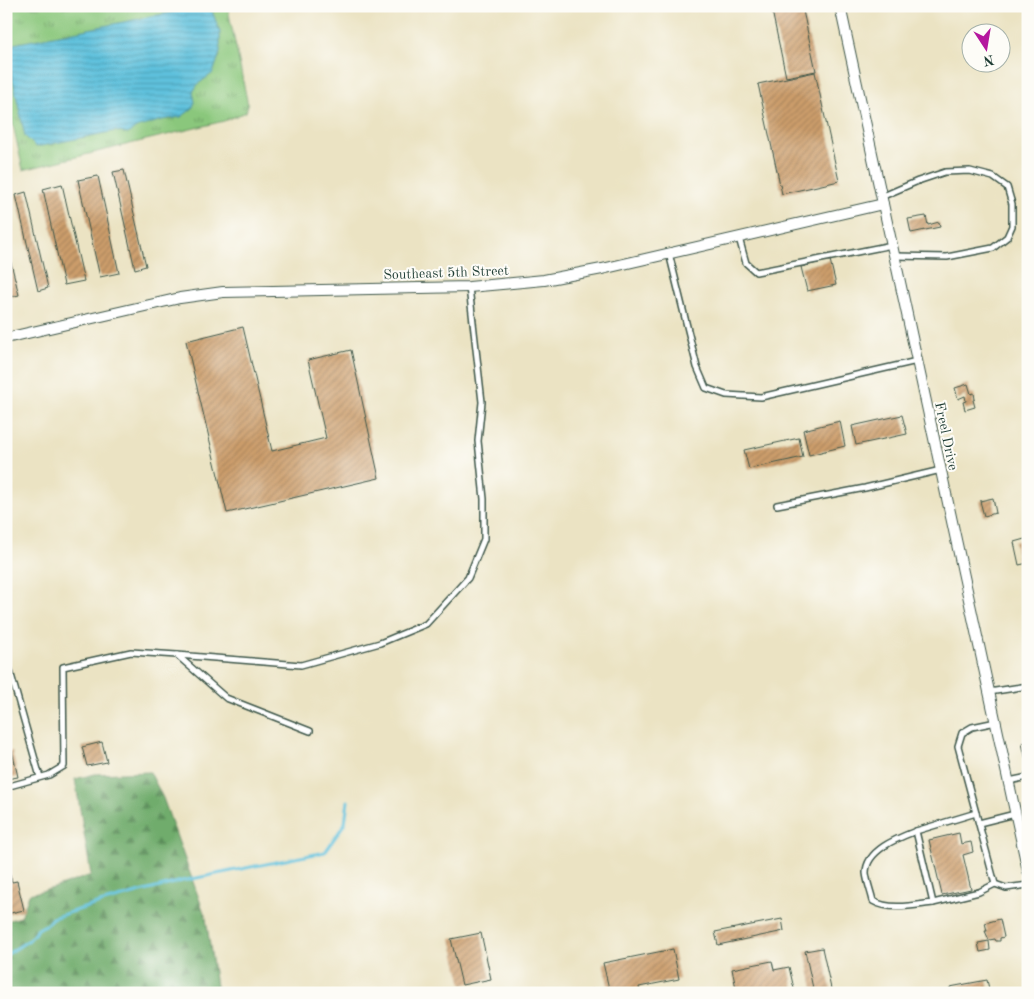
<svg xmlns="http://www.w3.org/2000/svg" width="1034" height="999" viewBox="0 0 1034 999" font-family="'Old Standard TT',serif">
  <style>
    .grass { fill: url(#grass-tufts); stroke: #548258 }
    .forest { fill: url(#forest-firs); stroke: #477450 }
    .water { fill: url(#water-rules); stroke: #3e7f88 }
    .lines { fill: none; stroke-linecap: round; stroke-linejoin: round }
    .stream { stroke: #5ec1dd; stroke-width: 3 }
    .building { fill: url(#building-hatch) }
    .lane-casing { stroke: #3e5649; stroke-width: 8 }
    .street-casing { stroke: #3e5649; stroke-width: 12 }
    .lane { stroke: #fff; stroke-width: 5 }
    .street { stroke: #fff; stroke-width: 10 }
    .labels { text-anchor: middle; stroke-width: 4; stroke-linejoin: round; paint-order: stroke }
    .street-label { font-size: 14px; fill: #1f3d34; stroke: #fdfcf7 }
  </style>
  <defs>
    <pattern id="grass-tufts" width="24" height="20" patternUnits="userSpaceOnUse" patternTransform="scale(1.25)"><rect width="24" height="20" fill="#8ac77c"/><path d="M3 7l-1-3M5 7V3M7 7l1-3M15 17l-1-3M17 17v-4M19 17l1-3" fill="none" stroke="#70a366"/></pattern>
    <pattern id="forest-firs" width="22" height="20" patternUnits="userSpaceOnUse" patternTransform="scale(1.25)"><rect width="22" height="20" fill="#6fac6c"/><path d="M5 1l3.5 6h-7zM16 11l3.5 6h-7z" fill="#5b8d5a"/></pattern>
    <pattern id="water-rules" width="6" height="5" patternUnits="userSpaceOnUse" patternTransform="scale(1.25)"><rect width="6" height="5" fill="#5ec1dd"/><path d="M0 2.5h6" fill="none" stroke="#4d9eb4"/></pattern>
    <pattern id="building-hatch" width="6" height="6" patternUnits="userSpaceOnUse" patternTransform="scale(1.25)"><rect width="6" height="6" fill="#cc9d6b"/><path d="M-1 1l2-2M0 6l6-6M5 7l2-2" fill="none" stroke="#a58159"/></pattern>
  </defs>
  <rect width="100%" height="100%" fill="#fdfcf7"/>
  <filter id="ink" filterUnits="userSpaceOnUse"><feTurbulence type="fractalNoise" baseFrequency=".02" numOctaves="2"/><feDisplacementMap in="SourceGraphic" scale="10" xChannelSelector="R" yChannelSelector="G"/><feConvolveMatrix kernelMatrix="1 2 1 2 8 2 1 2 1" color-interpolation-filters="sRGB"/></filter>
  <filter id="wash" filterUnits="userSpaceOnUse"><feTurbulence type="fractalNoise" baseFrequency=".0096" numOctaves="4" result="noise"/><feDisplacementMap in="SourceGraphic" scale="20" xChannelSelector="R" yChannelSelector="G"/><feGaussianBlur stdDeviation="1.12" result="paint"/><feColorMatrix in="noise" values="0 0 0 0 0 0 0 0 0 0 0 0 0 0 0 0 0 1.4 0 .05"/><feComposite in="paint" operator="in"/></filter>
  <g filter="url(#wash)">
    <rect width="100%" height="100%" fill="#ebe3c3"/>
    <path class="grass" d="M 6,6 L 229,6 L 229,14 L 248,105 L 246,112 L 224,121 L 23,170 L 6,93 Z"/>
    <path class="forest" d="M 150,772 L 163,798 L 206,918 L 217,993 L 6,993 L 6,921 L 21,917 L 29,894 L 54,888 L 91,875 L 75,779 L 95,774 Z"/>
    <path class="water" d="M 188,9 L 212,11 L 220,32 L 220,53 L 213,73 L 198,84 L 193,92 L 195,102 L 192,109 L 181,117 L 162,120 L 136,128 L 128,134 L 115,131 L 36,147 L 25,136 L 7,53 L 14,44 Z"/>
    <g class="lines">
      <path class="stream" d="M 6,955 L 29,940 L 38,929 L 47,924 L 52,918 L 100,903 L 182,881 L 325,852 L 345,823 L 348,801"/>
    </g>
    <g id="blocks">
      <g class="building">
        <path d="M 771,6 L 802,6 L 816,71 L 786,77 Z"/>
        <path d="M 815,72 L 839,181 L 782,194 L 758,84 Z"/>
        <path d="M 124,170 L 146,266 L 135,269 L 113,172 Z"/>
        <path d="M 98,176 L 119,273 L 100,277 L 78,180 Z"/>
        <path d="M 62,184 L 84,281 L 64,285 L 43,189 Z"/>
        <path d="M 26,192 L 48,288 L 38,291 L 16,195 Z"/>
        <path d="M 926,216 L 928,225 L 939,222 L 940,227 L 911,233 L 908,219 Z"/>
        <path d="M 6,243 L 19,295 L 6,298 Z"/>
        <path d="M 830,260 L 836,285 L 807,291 L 801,267 Z"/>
        <path d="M 243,327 L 272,451 L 326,438 L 308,360 L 351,350 L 379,478 L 227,513 L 186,341 Z"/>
        <path d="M 968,384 L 971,394 L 974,393 L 975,399 L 973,400 L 975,407 L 965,410 L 963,402 L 966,401 L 965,396 L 958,399 L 955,388 Z"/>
        <path d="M 902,415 L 907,434 L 856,445 L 852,426 Z"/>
        <path d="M 840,421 L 845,446 L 809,455 L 803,430 Z"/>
        <path d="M 799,438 L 803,457 L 749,469 L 744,450 Z"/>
        <path d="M 993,498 L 996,513 L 984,516 L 980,501 Z"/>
        <path d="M 1028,538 L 1028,563 L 1019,565 L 1014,542 Z"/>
        <path d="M 1028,741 L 1028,765 L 1027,765 L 1022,743 Z"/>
        <path d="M 102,742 L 107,762 L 87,766 L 82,747 Z"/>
        <path d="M 12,751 L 18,777 L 6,779 L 6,752 Z"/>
        <path d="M 959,833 L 961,844 L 971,842 L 973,852 L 963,855 L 971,889 L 942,895 L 929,840 Z"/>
        <path d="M 6,861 L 12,882 L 17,881 L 24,910 L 6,914 Z"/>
        <path d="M 782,919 L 784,931 L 718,945 L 715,932 Z"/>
        <path d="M 1000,919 L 1004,937 L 1000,938 L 1000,941 L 996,941 L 995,939 L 989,940 L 985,931 L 987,931 L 985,923 Z"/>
        <path d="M 481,933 L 491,979 L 462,985 L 451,939 Z"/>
        <path d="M 989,941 L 990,950 L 980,952 L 978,943 Z"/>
        <path d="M 822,948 L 832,993 L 814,993 L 805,951 Z"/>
        <path d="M 673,949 L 679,979 L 639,987 L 640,993 L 610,993 L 603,963 Z"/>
        <path d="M 772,961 L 774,970 L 789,967 L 795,993 L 737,993 L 732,969 Z"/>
        <path d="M 987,980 L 990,993 L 951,993 L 950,987 Z"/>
        <path d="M 594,989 L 594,993 L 577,993 L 577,992 Z"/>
        <path d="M 899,989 L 900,993 L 883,993 L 883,992 Z"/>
      </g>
    </g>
  </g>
  <g filter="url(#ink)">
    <use href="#blocks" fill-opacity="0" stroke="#3e5649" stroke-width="1"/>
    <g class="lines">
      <g class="lane-casing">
        <g id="lane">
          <path d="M 881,197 L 918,181 L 945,172 L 970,171 L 993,177 L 1007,187 L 1012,204 L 1012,226 L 1007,237 L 993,248 L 947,257 L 895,256"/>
          <path d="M 739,238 L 746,263 L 756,272 L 892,245"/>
          <path d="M 669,253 L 697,367 L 706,388 L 726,395 L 761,397 L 917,361"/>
          <path d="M 777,505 L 865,488 L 941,470"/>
          <path d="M 177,655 L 301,665 L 380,643 L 426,624 L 468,578 L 484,539 L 484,499 L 478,441 L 482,402 L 469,287"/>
          <path d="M 6,657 L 40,777"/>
          <path d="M 989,692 L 1028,686"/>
          <path d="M 996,722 L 972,727 L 962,733 L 958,746 L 995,884 L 1006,888 L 1028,885"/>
          <path d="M 1009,781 L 1028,777"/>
          <path d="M 6,787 L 49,775 L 64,766 L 63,667 L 131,652 L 177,655 L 226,698 L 310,731"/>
          <path d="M 976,813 L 916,831 L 933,903 L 979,892 L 995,884"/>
          <path d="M 979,823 L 1015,814"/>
          <path d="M 916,831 C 898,838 866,850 866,873 C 867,882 871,892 873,901 C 890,911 915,905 933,903"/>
        </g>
      </g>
      <g class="street-casing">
        <g id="street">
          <path d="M 840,6 L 1028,871"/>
          <path d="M 6,338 L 180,298 L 223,292 L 469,287 L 544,280 L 602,269 L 883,204"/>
        </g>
      </g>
      <use href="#lane" class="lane"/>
      <use href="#street" class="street"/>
    </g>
  </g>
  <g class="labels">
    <g class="street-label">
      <text transform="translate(446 272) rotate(-2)" y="5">Southeast 5th Street</text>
      <text transform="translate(947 436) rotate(78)" y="5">Freel Drive</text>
    </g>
  </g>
  <rect width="1034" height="999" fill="none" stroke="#fdfcf7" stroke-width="25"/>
  <g transform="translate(986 48) rotate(168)"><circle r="24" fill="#fdfcf7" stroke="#a4b0a9"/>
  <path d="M0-4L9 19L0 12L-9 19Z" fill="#b5179e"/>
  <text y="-8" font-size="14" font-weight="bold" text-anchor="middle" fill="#1f3d34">N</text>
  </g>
</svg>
